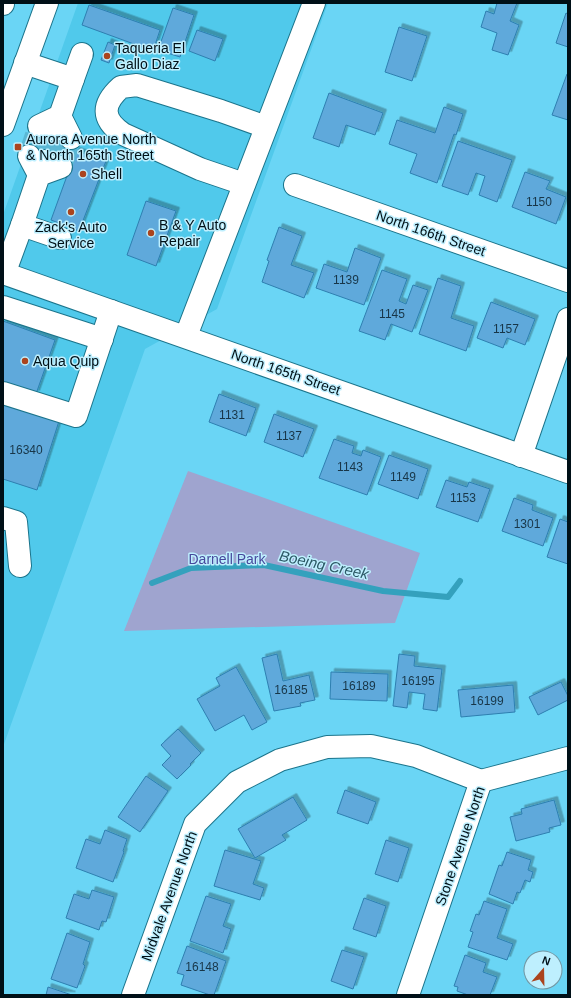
<svg xmlns="http://www.w3.org/2000/svg" width="571" height="998" viewBox="0 0 571 998" font-family="Arial,sans-serif">
  <style>
    .built { fill: #50c9eb }
    .green { fill: #9fa4cf }
    .lines { fill: none; stroke-linecap: round; stroke-linejoin: round }
    .stream { stroke: #34a1bd; stroke-width: 6 }
    .building { fill: #5ea9db; stroke: #2e7fb0; filter: url(#shadow) }
    .minor-tunnel { stroke: #5ab7d4; stroke-width: 22; stroke-dasharray: 22 11; stroke-linecap: butt }
    .minor-casing { stroke: #1b748b; stroke-width: 24 }
    .highway-casing { stroke: #1b748b; stroke-width: 24 }
    .minor { stroke: #fff; stroke-width: 22 }
    .highway { stroke: #fff; stroke-width: 22 }
    .poi-dot { fill: #ab441e; stroke: #beeffe; stroke-width: 1.5 }
    .labels { text-anchor: middle; stroke-width: 3; stroke-linejoin: round; paint-order: stroke }
    .number-label { font-size: 12px; fill: #183648 }
    .poi-label { font-size: 14px; fill: #001017; stroke: #beeffe; text-anchor: start }
    .street-label { font-size: 14px; fill: #001017; stroke: #beeffe }
    .park-label { font-size: 14px; fill: #47479b; stroke: #beeffe }
    .water-label { font-size: 15px; font-style: italic; fill: #2c5966; stroke: #beeffe }
  </style>
  <defs>
    <filter id="shadow"><feDropShadow dx="3.5" dy="-3.5" stdDeviation="0" flood-color="#0004"/></filter>
  </defs>
  <rect width="100%" height="100%" fill="#6ad5f5"/>
  <path class="built" d="M 78,3 L 328,3 L 217,309 L 145,349 L 3,747 L 3,215 Z"/>
  <path class="green" d="M 188,471 L 420,553 L 395,623 L 124,631 Z"/>
  <g class="lines">
    <path class="stream" d="M 152,583 L 191,568 L 264,565 L 383,591 L 448,597 L 460,581"/>
  </g>
  <g class="building">
    <path d="M 497,3 L 517,3 L 510,21 L 519,25 L 508,55 L 492,50 L 497,33 L 481,27 L 486,11 L 494,14 Z"/>
    <path d="M 89,5 L 160,30 L 153,51 L 82,25 Z"/>
    <path d="M 173,8 L 194,15 L 180,57 L 158,50 Z"/>
    <path d="M 566,13 L 568,14 L 568,47 L 556,43 Z"/>
    <path d="M 399,27 L 427,36 L 412,81 L 385,72 Z"/>
    <path d="M 197,30 L 223,39 L 215,61 L 189,51 Z"/>
    <path d="M 108,42 L 115,45 L 109,63 L 101,60 Z"/>
    <path d="M 567,74 L 568,75 L 568,120 L 552,115 Z"/>
    <path d="M 329,93 L 383,113 L 375,135 L 346,125 L 339,147 L 313,138 Z"/>
    <path d="M 444,107 L 463,114 L 456,135 L 454,134 L 437,183 L 410,173 L 417,154 L 389,144 L 397,120 L 435,133 Z"/>
    <path d="M 34,124 L 74,138 L 64,168 L 24,153 Z"/>
    <path d="M 458,141 L 512,160 L 497,202 L 479,195 L 485,176 L 476,173 L 468,195 L 442,186 Z"/>
    <path d="M 76,151 L 106,161 L 79,231 L 51,220 Z"/>
    <path d="M 525,172 L 550,181 L 546,189 L 566,197 L 556,224 L 512,207 Z"/>
    <path d="M 146,201 L 176,211 L 156,266 L 127,255 Z"/>
    <path d="M 279,227 L 302,236 L 291,265 L 314,273 L 304,298 L 262,282 L 269,261 L 267,260 Z"/>
    <path d="M 355,248 L 381,258 L 364,305 L 316,288 L 324,264 L 347,272 Z"/>
    <path d="M 382,270 L 407,279 L 399,301 L 406,304 L 413,285 L 428,290 L 412,332 L 391,324 L 385,340 L 359,331 Z"/>
    <path d="M 438,278 L 461,286 L 451,318 L 474,326 L 466,351 L 419,334 Z"/>
    <path d="M 491,302 L 535,319 L 525,345 L 507,338 L 503,348 L 477,338 Z"/>
    <path d="M 3,321 L 55,340 L 36,394 L 3,382 Z"/>
    <path d="M 219,394 L 256,408 L 246,436 L 209,422 Z"/>
    <path d="M 3,403 L 59,421 L 37,490 L 3,479 Z"/>
    <path d="M 274,414 L 314,429 L 303,457 L 264,442 Z"/>
    <path d="M 334,439 L 354,446 L 352,453 L 361,456 L 363,450 L 381,457 L 367,495 L 319,478 Z"/>
    <path d="M 389,455 L 428,469 L 418,499 L 378,484 Z"/>
    <path d="M 446,480 L 467,487 L 469,482 L 490,489 L 478,522 L 436,507 Z"/>
    <path d="M 514,498 L 533,505 L 532,510 L 553,518 L 543,546 L 502,531 Z"/>
    <path d="M 560,519 L 568,522 L 568,564 L 547,557 Z"/>
    <path d="M 277,654 L 283,681 L 309,675 L 315,700 L 300,703 L 301,706 L 274,711 L 262,658 Z"/>
    <path d="M 399,654 L 415,656 L 414,666 L 442,669 L 437,711 L 423,709 L 425,694 L 409,692 L 407,708 L 393,706 Z"/>
    <path d="M 236,667 L 267,722 L 252,730 L 244,715 L 215,731 L 197,699 L 220,686 L 216,678 Z"/>
    <path d="M 331,672 L 388,674 L 387,701 L 330,699 Z"/>
    <path d="M 561,682 L 568,696 L 568,700 L 538,715 L 529,697 Z"/>
    <path d="M 513,685 L 515,712 L 461,717 L 458,690 Z"/>
    <path d="M 178,729 L 201,753 L 190,764 L 191,765 L 177,779 L 162,765 L 171,756 L 161,745 Z"/>
    <path d="M 146,776 L 168,791 L 140,832 L 118,817 Z"/>
    <path d="M 345,790 L 376,802 L 368,824 L 337,813 Z"/>
    <path d="M 293,797 L 307,820 L 282,835 L 286,840 L 255,858 L 238,829 Z"/>
    <path d="M 554,800 L 561,825 L 549,828 L 550,832 L 516,841 L 510,817 L 522,814 L 521,809 Z"/>
    <path d="M 105,830 L 127,839 L 123,851 L 124,852 L 113,882 L 76,868 L 86,839 L 100,844 Z"/>
    <path d="M 386,840 L 409,848 L 398,882 L 375,874 Z"/>
    <path d="M 225,850 L 261,861 L 253,884 L 264,888 L 260,900 L 214,886 Z"/>
    <path d="M 507,852 L 531,860 L 528,870 L 533,872 L 530,882 L 525,880 L 520,893 L 517,892 L 513,904 L 489,894 L 499,865 L 502,866 Z"/>
    <path d="M 92,890 L 114,897 L 106,922 L 102,921 L 99,930 L 66,918 L 74,894 L 89,899 Z"/>
    <path d="M 206,896 L 231,904 L 223,926 L 231,929 L 223,953 L 190,941 Z"/>
    <path d="M 364,898 L 386,906 L 376,937 L 353,929 Z"/>
    <path d="M 484,901 L 507,909 L 497,938 L 513,944 L 507,960 L 468,947 L 473,932 L 470,931 L 476,914 L 479,915 Z"/>
    <path d="M 67,933 L 90,942 L 83,964 L 85,966 L 77,988 L 51,979 Z"/>
    <path d="M 187,946 L 226,961 L 214,995 L 210,995 L 181,985 L 184,975 L 177,973 Z"/>
    <path d="M 342,950 L 364,957 L 353,989 L 331,981 Z"/>
    <path d="M 465,955 L 486,963 L 483,972 L 497,977 L 490,995 L 468,995 L 457,991 L 458,987 L 454,986 Z"/>
    <path d="M 48,987 L 72,995 L 46,995 Z"/>
  </g>
  <g class="lines">
    <g class="minor-tunnel">
      <path d="M 29,156 L 39,126"/>
      <path d="M 44,161 L 55,131"/>
      <path d="M 61,167 L 71,138"/>
    </g>
    <g class="minor-casing">
      <g id="minor">
        <path d="M 25,63 L 73,79 L 60,116 L 39,126"/>
        <path d="M 73,79 L 82,54"/>
        <path d="M 55,130 L 60,116 L 71,138"/>
        <path d="M 29,156 L 39,175 L 44,161"/>
        <path d="M 244,184 L 200,169 L 123,134 C 101,119 102,104 121,87 L 137,85 L 221,111 L 266,127"/>
        <path d="M 295,185 L 568,281"/>
        <path d="M 60,238 L 22,225 L 39,175 L 61,167"/>
        <path d="M 3,273 L 568,472"/>
        <path d="M 4,274 L 22,225"/>
        <path d="M 3,307 L 102,339"/>
        <path d="M 186,336 L 314,3"/>
        <path d="M 3,393 L 76,416 L 111,311"/>
        <path d="M 521,456 L 568,319"/>
        <path d="M 3,518 L 16,522 L 20,566"/>
        <path d="M 133,995 L 195,824 L 237,782 L 280,760 L 327,747 L 371,746 L 416,756 L 481,781"/>
        <path d="M 408,995 L 481,781 L 568,758"/>
      </g>
    </g>
    <g class="highway-casing">
      <g id="highway">
        <path d="M 3,4 L 3,3"/>
        <path d="M 3,125 L 47,3"/>
      </g>
    </g>
    <use href="#minor" class="minor"/>
    <use href="#highway" class="highway"/>
  </g>
  <g class="poi-dot">
    <circle cx="107" cy="56" r="4"/>
    <rect x="14" y="143" width="8" height="8" rx="2"/>
    <circle cx="83" cy="174" r="4"/>
    <circle cx="71" cy="212" r="4"/>
    <circle cx="151" cy="233" r="4"/>
    <circle cx="25" cy="361" r="4"/>
  </g>
  <g class="labels">
    <g class="number-label">
      <text x="539" y="206">1150</text>
      <text x="346" y="284">1139</text>
      <text x="392" y="318">1145</text>
      <text x="506" y="333">1157</text>
      <text x="232" y="419">1131</text>
      <text x="289" y="440">1137</text>
      <text x="26" y="454">16340</text>
      <text x="350" y="471">1143</text>
      <text x="403" y="481">1149</text>
      <text x="463" y="502">1153</text>
      <text x="527" y="528">1301</text>
      <text x="418" y="685">16195</text>
      <text x="359" y="690">16189</text>
      <text x="291" y="694">16185</text>
      <text x="487" y="705">16199</text>
      <text x="202" y="971">16148</text>
    </g>
    <g class="poi-label">
      <text x="115" y="53">Taqueria El<tspan x="115" dy="16">Gallo Diaz</tspan></text>
      <text x="26" y="144">Aurora Avenue North<tspan x="26" dy="16">&amp; North 165th Street</tspan></text>
      <text x="91" y="179">Shell</text>
      <text x="159" y="230">B &amp; Y Auto<tspan x="159" dy="16">Repair</tspan></text>
      <text x="71" y="232" text-anchor="middle">Zack's Auto<tspan x="71" dy="16">Service</tspan></text>
      <text x="33" y="366">Aqua Quip</text>
    </g>
    <g class="street-label">
      <text transform="translate(431 233) rotate(19)" y="5">North 166th Street</text>
      <text transform="translate(286 372) rotate(19)" y="5">North 165th Street</text>
      <text transform="translate(460 846) rotate(-71)" y="5">Stone Avenue North</text>
      <text transform="translate(169 896) rotate(-70)" y="5">Midvale Avenue North</text>
    </g>
    <g class="park-label">
      <text x="227" y="564">Darnell Park</text>
    </g>
    <g class="water-label">
      <text transform="translate(324 565) rotate(12)" y="5">Boeing Creek</text>
    </g>
  </g>
  <rect width="571" height="998" fill="none" stroke="#001017" stroke-width="8"/>
  <g transform="translate(543 970) rotate(20)"><circle r="19" fill="#beeffe" stroke="#7296a2"/>
  <path d="M0-3L7 15L0 10L-7 15Z" fill="#ab441e"/>
  <text y="-6" font-size="11" font-weight="bold" text-anchor="middle" fill="#001017">N</text>
  </g>
</svg>
